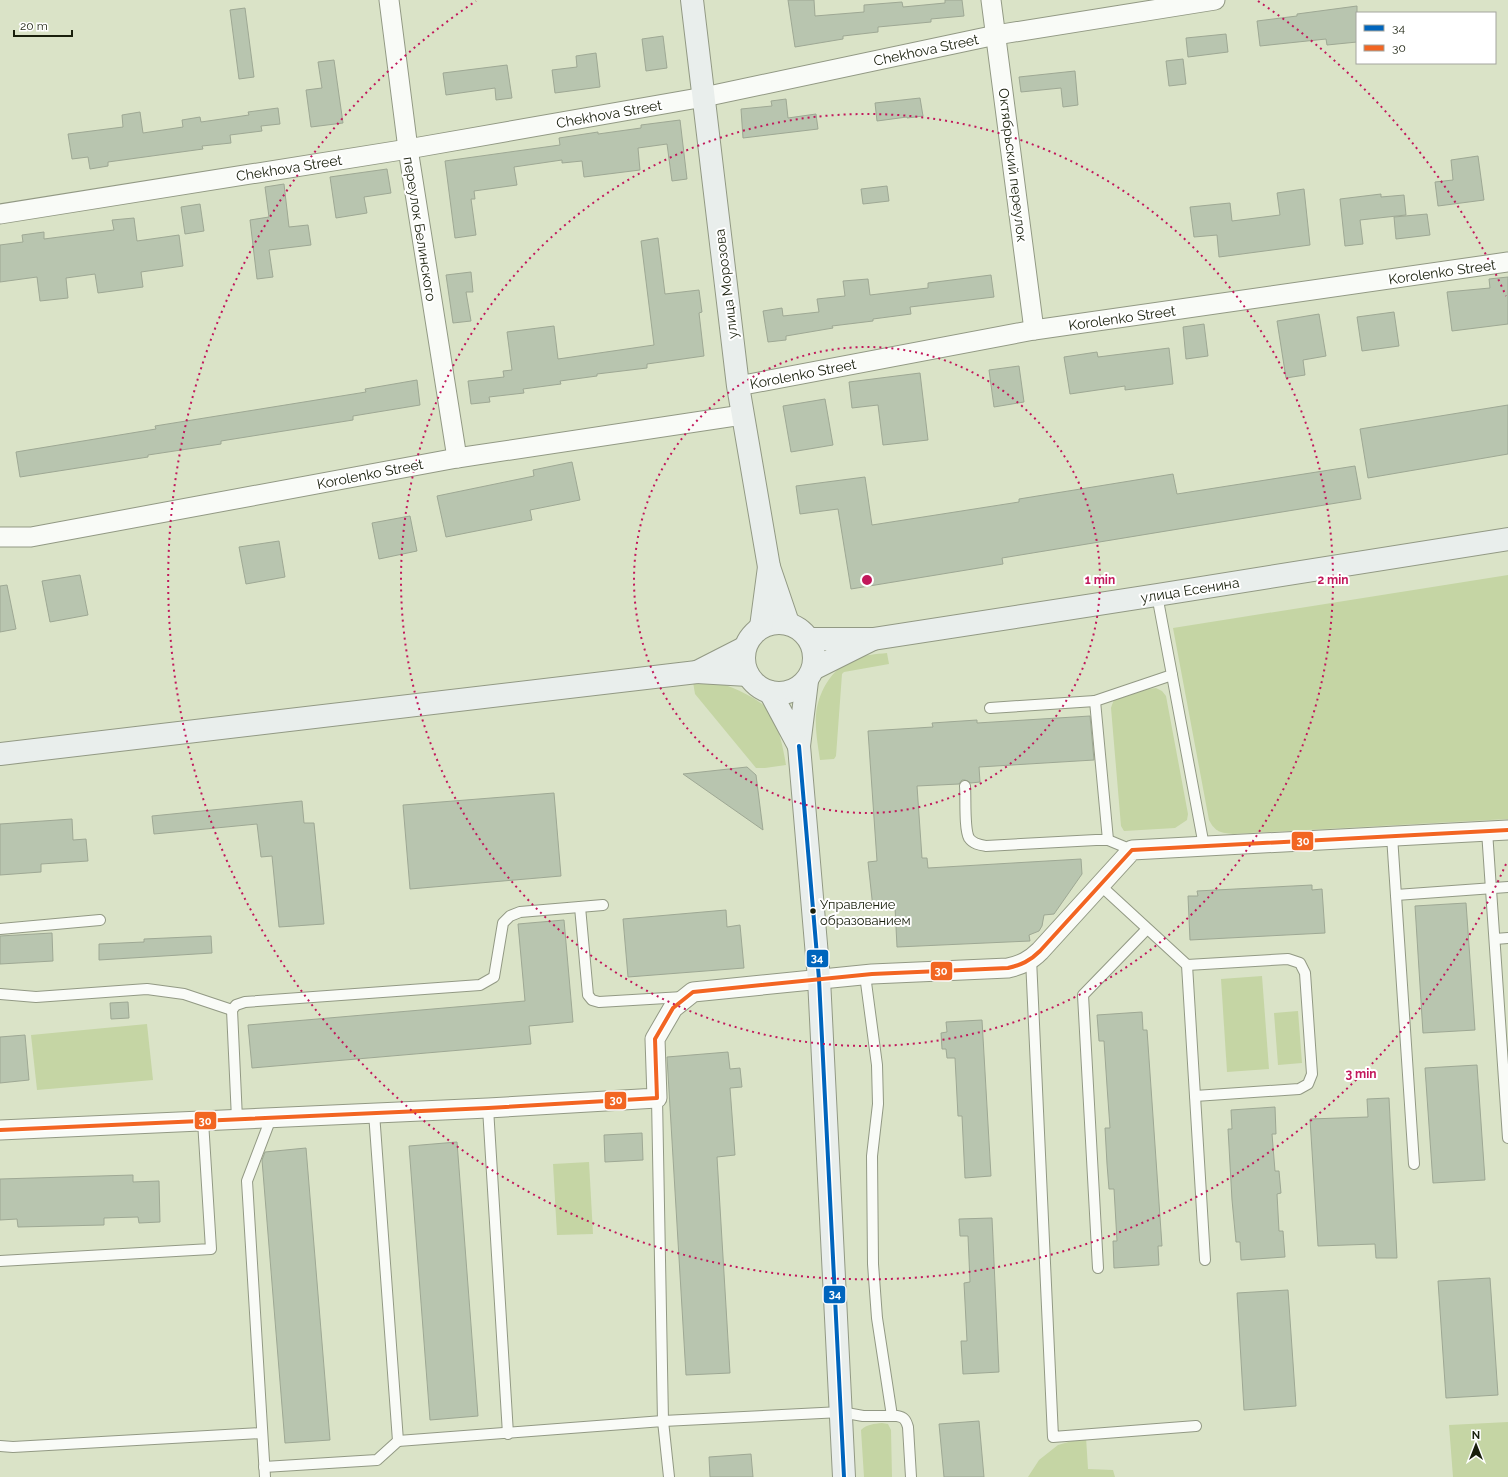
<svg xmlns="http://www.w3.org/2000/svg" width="1508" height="1477" viewBox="0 0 1508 1477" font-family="Raleway,sans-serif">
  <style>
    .green { fill: #c5d5a4 }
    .building { fill: #b8c5af; stroke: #9ea894 }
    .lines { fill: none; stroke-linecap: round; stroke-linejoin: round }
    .lane-casing { stroke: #929984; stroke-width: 12 }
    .street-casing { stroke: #929984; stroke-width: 21 }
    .secondary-casing { stroke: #929984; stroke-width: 24 }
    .lane { stroke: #f9fbf7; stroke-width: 10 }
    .street { stroke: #f9fbf7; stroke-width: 19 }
    .secondary { stroke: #e9eeec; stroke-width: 22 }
    .bus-1-casing { stroke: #fff; stroke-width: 7 }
    .bus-2-casing { stroke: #fff; stroke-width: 7 }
    .bus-1 { stroke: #0065bd; stroke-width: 4 }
    .bus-2 { stroke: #f26522; stroke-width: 4 }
    .ring { fill: none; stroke: #c2185b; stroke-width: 2; stroke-dasharray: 2 4 }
    .bus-dot { fill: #191f0c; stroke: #fff; stroke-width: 1.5 }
    .labels { text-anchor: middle; stroke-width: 4; stroke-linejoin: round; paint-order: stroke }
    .bus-label { font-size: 13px; fill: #191f0c; stroke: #fff; text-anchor: start }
    .street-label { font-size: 14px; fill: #191f0c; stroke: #fff }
    .centre { fill: #c2185b; stroke: #fff; stroke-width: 2 }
    .ring-label { font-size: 12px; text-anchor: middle; font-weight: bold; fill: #c2185b; stroke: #fff; stroke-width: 4; stroke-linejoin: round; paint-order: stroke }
    .line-badge { stroke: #fff; stroke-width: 1.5 }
    .badge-label { font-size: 11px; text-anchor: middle; font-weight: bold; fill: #fff }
  </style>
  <rect width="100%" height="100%" fill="#dae3c7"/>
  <g class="green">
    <path d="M 1508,575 L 1508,819 L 1233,834 C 1221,833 1215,832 1209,820 L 1173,628 Z"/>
    <path d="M 887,653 L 889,664 L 844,672 L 842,674 L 836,756 L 834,759 L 820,760 C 818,746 815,730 816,715 C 818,692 832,668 854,659 C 864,655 876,654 887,653 Z"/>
    <path d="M 693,682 C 700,682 708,681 715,682 C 729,685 761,699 769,711 C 779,727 783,747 786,765 L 765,768 L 756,768 L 695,694 Z"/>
    <path d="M 1156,688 L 1162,691 L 1166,696 L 1188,814 L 1187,820 L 1175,828 L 1124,831 L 1121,826 L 1111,708 C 1112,705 1113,701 1115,699 C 1121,693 1147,689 1156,688 Z"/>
    <path d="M 1262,976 L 1269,1069 L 1227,1072 L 1221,979 Z"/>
    <path d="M 1298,1011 L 1302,1063 L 1278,1065 L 1274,1013 Z"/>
    <path d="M 147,1024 L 153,1080 L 37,1090 L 31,1035 Z"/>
    <path d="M 589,1162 L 593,1234 L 557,1235 L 553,1164 Z"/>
    <path d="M 1508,1422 L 1508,1477 L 1453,1477 L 1449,1425 Z"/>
    <path d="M 882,1423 L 888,1424 L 891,1430 L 892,1477 L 864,1477 L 861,1430 C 867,1424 874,1424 882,1423 Z"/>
    <path d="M 1086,1437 L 1088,1469 L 1113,1470 L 1115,1477 L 1028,1477 L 1039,1460 L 1058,1445 Z"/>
  </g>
  <g class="building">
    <path d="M 788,0 L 814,0 L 815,16 L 864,12 L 864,5 L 902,2 L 903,7 L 945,3 L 945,0 L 962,0 L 964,16 L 931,19 L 931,22 L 878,27 L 878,32 L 843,36 L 843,39 L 795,47 Z"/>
    <path d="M 1357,6 L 1357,42 L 1327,45 L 1326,39 L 1260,46 L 1257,21 L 1297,16 L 1297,14 Z"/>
    <path d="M 245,8 L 254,77 L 239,79 L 230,10 Z"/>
    <path d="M 1226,34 L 1228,52 L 1188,57 L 1186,38 Z"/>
    <path d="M 663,36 L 667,68 L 646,71 L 642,39 Z"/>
    <path d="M 596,53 L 600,87 L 555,93 L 552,70 L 577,67 L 576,56 Z"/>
    <path d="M 1183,59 L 1186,84 L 1169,86 L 1166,61 Z"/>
    <path d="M 334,60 L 343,123 L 311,127 L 306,90 L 322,88 L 318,62 Z"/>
    <path d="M 507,65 L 512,98 L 496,100 L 495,88 L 446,95 L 443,73 Z"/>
    <path d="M 1075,71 L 1078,105 L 1063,107 L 1061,88 L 1021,92 L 1019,77 Z"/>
    <path d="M 920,98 L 923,116 L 907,118 L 907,117 L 877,121 L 875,103 Z"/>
    <path d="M 786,99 L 788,118 L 816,114 L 818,129 L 743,138 L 741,109 L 772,106 L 771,101 Z"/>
    <path d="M 278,108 L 280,124 L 261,126 L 262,131 L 230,135 L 231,143 L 202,146 L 203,149 L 108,162 L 108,166 L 90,169 L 88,157 L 72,159 L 68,134 L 123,127 L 122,115 L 140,112 L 143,133 L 183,127 L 182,120 L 200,117 L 201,122 L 249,115 L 248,112 Z"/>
    <path d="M 680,120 L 687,179 L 672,181 L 667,144 L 638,148 L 640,170 L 584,177 L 582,161 L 562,163 L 562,160 L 514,167 L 517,185 L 474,191 L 475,199 L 471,199 L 476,235 L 455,238 L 445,161 L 560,145 L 559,138 L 598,132 L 598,134 L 641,128 L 641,125 Z"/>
    <path d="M 1478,156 L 1484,200 L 1438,206 L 1435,182 L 1453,180 L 1451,160 Z"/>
    <path d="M 387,169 L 391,193 L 364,197 L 367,213 L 336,218 L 330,177 Z"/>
    <path d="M 284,184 L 289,227 L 308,225 L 311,245 L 269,250 L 273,277 L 257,279 L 250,220 L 269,217 L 265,187 Z"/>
    <path d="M 887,186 L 889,201 L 863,204 L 861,189 Z"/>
    <path d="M 1304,189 L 1310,245 L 1219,257 L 1217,235 L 1194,237 L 1190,207 L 1230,203 L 1232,221 L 1280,215 L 1277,193 Z"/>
    <path d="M 1381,194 L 1381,197 L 1404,195 L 1406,215 L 1360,220 L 1363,244 L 1345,246 L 1340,199 Z"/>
    <path d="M 200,204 L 204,231 L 185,234 L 181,207 Z"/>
    <path d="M 1427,214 L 1430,235 L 1396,239 L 1394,217 Z"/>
    <path d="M 134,218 L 137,241 L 179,235 L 183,266 L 141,272 L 143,287 L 98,293 L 95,274 L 66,278 L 68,298 L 40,301 L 37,277 L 0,282 L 0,245 L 23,242 L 22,235 L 44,232 L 44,239 L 114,230 L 112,220 Z"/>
    <path d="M 658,238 L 665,294 L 699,290 L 702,312 L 699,313 L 704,356 L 647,364 L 647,368 L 597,374 L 597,376 L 560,381 L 561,384 L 523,389 L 524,393 L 489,397 L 490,402 L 471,404 L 468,381 L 504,377 L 503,371 L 512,370 L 507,332 L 554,326 L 558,359 L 654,345 L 641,241 Z"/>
    <path d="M 471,272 L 473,292 L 466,292 L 471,321 L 453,323 L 446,275 Z"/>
    <path d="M 991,275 L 994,297 L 910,307 L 911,314 L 873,319 L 873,321 L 832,326 L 833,328 L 786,336 L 786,340 L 768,342 L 763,311 L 782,308 L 783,316 L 819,312 L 817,299 L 845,296 L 843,281 L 868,279 L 870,295 L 928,288 L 928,283 Z"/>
    <path d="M 1508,277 L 1508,324 L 1452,331 L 1447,292 L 1490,288 L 1489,279 Z"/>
    <path d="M 1394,312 L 1399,346 L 1362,351 L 1357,317 Z"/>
    <path d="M 1319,314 L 1326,356 L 1303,360 L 1305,375 L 1286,378 L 1277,321 Z"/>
    <path d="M 1204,324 L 1208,356 L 1186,359 L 1183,327 Z"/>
    <path d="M 1169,348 L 1173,384 L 1125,390 L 1125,386 L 1070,394 L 1064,357 L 1097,352 L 1098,357 Z"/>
    <path d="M 1019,366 L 1024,402 L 994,407 L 989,370 Z"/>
    <path d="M 920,373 L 928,440 L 883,445 L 878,405 L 852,408 L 849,382 Z"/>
    <path d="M 417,380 L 420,405 L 353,416 L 353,420 L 221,441 L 221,444 L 148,455 L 148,457 L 20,477 L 16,452 L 156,429 L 155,426 L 366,392 L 365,389 Z"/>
    <path d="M 825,399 L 833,445 L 791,452 L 783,406 Z"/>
    <path d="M 1508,405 L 1508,454 L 1368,478 L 1360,429 Z"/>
    <path d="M 572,462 L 580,500 L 530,510 L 532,520 L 446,537 L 437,496 L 534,476 L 533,470 Z"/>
    <path d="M 1355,466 L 1361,499 L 1002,558 L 1003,564 L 851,589 L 838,509 L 800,514 L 796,486 L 865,477 L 872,525 L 1019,502 L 1019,499 L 1173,474 L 1177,494 Z"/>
    <path d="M 410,516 L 417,551 L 379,559 L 372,523 Z"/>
    <path d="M 279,541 L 285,577 L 246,584 L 239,547 Z"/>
    <path d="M 80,575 L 88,615 L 50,622 L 42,581 Z"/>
    <path d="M 7,585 L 16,629 L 0,632 L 0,586 Z"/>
    <path d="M 1090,716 L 1094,760 L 979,767 L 980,782 L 971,783 L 965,780 L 962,780 L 959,784 L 917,786 L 922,858 L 927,858 L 928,868 L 1081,859 L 1082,874 L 1054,914 L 1044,915 L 1042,926 L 1039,931 L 1029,935 L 1030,941 L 897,947 L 895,907 L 873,908 L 868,862 L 877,861 L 868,731 L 933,727 L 932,723 L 977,720 L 977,723 Z"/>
    <path d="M 747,767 L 756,775 L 763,830 L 683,774 Z"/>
    <path d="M 554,793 L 561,876 L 410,889 L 403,805 Z"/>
    <path d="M 302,801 L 304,823 L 314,823 L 324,924 L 279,927 L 272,856 L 261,857 L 257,824 L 154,834 L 152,816 Z"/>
    <path d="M 72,819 L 73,840 L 86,839 L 88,861 L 41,864 L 41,872 L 0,875 L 0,824 Z"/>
    <path d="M 1312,885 L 1312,890 L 1322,889 L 1325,933 L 1190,940 L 1188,896 L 1198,896 L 1197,891 Z"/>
    <path d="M 1466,903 L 1475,1030 L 1423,1033 L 1415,906 Z"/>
    <path d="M 726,910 L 727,927 L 740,925 L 744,968 L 628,977 L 623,919 Z"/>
    <path d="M 564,920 L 573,1022 L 529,1026 L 531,1044 L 252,1068 L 248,1025 L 525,1001 L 518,924 Z"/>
    <path d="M 52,933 L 53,961 L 0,964 L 0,936 Z"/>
    <path d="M 211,936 L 212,953 L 99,960 L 99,944 L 144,942 L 144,939 Z"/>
    <path d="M 128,1002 L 129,1018 L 111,1019 L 110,1003 Z"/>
    <path d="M 1142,1012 L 1143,1030 L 1147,1030 L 1162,1246 L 1158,1246 L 1159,1265 L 1114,1268 L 1113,1241 L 1117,1241 L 1114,1189 L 1109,1189 L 1107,1164 L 1105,1128 L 1110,1128 L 1107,1086 L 1104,1041 L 1099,1041 L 1097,1015 Z"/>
    <path d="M 982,1020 L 991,1176 L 965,1178 L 962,1116 L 958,1116 L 955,1058 L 947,1058 L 946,1049 L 942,1049 L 941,1033 L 947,1032 L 946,1022 Z"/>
    <path d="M 25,1035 L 29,1080 L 0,1083 L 0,1037 Z"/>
    <path d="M 728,1052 L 730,1069 L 740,1068 L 742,1087 L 730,1088 L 735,1155 L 717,1157 L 730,1373 L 686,1375 L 667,1057 Z"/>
    <path d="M 1477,1065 L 1485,1180 L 1433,1183 L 1425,1068 Z"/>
    <path d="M 1389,1098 L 1397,1258 L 1376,1258 L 1375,1244 L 1318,1246 L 1310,1119 L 1368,1117 L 1367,1099 Z"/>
    <path d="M 1275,1107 L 1276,1134 L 1272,1134 L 1275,1171 L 1279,1171 L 1281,1193 L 1277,1194 L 1279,1231 L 1283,1231 L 1285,1257 L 1241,1260 L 1240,1242 L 1236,1242 L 1232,1200 L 1228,1129 L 1232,1129 L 1231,1110 Z"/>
    <path d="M 642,1133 L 643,1160 L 605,1162 L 604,1135 Z"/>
    <path d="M 457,1142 L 478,1416 L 430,1420 L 409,1146 Z"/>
    <path d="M 306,1148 L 330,1440 L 285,1443 L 262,1160 L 265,1152 Z"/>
    <path d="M 133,1175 L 133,1182 L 159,1181 L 160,1222 L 139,1223 L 138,1217 L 104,1218 L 104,1225 L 18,1227 L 17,1219 L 0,1220 L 0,1179 Z"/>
    <path d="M 992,1218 L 999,1372 L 963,1374 L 961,1341 L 967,1341 L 964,1283 L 970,1282 L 968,1236 L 960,1236 L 959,1219 Z"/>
    <path d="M 1490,1278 L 1498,1395 L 1446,1398 L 1438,1281 Z"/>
    <path d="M 1288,1290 L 1296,1406 L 1244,1410 L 1237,1293 Z"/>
    <path d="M 979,1421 L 984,1477 L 944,1477 L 939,1424 Z"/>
    <path d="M 751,1454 L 753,1477 L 710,1477 L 709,1457 Z"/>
  </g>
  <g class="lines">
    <g class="lane-casing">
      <g id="lane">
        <path d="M 1172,675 L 1204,846"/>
        <path d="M 990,708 L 1095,701"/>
        <path d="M 965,786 C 966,797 964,829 969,838 C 973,844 980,845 986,846 L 1096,840 L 1108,840 L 1132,850"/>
        <path d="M 1487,831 L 1508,1138"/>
        <path d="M 1392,836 L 1414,1164"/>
        <path d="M 1108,840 L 1095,701 L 1172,675 L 1157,595"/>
        <path d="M 1100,885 L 1187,965 L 1205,1260"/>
        <path d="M 1396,895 L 1508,887"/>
        <path d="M 580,907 L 588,995 L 592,1000 L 599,1002 L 683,997"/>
        <path d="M 0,929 L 100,920"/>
        <path d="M 1495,939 L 1508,938"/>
        <path d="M 1031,959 L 1053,1437 L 1196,1426"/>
        <path d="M 1187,965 L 1288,959 L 1300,963 L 1305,973 L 1312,1074 L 1308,1084 L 1299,1089 L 1195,1096"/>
        <path d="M 865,975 L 877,1065 L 878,1104 L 872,1156 L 873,1264 L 877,1318 L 892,1416"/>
        <path d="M 0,994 L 36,997 L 147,989 L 184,994 L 232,1010"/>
        <path d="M 657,1098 L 663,1421 L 841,1412 L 863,1416 L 897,1416 C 904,1417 906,1420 908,1427 L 911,1477"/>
        <path d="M 488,1108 L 508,1434"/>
        <path d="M 237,1119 L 232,1010 L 236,1005 L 245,1002 L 480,985 L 494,977 L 503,923 L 510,916 L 520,912 L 603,905"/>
        <path d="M 0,1261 L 211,1249 L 203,1121"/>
        <path d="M 1098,1268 L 1083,995 L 1147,929"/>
        <path d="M 398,1441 L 663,1421 L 669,1477"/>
        <path d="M 0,1446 L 13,1447 L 262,1433"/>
        <path d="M 264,1467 L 377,1460 L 398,1441 L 374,1113"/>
        <path d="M 265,1477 L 247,1181 L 271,1118"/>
      </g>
    </g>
    <g class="street-casing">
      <g id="street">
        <path d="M 389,0 L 408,149 L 457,458"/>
        <path d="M 991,0 L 1034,330"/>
        <path d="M 0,214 L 408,149 L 704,97 L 996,35 L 1215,0"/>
        <path d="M 738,386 L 1034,330 L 1508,262"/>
        <path d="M 0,537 L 31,537 L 457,458 L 742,415"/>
        <path d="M 0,1130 L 488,1108 L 657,1098 L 655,1039 L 673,1008 L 693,992 L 872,974 L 1008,968 C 1021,965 1030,961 1040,951 L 1132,850 L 1508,830"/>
      </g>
    </g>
    <g class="secondary-casing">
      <g id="secondary">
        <path d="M 692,0 L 738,386 L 769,567"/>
        <circle cx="779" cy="658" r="35"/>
        <path d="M 761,627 L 769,567 L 788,623"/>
        <path d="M 810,639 L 873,639 L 813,669"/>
        <path d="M 873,639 L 1157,595 L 1508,539"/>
        <path d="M 744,648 L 697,672 L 748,675"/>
        <path d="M 770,692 L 799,746 L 807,681"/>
        <path d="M 799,746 L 819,979 L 844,1477"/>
        <path d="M 0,754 L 697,672"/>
      </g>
    </g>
    <use href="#lane" class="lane"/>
    <use href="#street" class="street"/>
    <use href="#secondary" class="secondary"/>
    <g class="bus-1-casing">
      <path id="bus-1" d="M 799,746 L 819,979 L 844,1477"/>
    </g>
    <g class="bus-2-casing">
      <path id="bus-2" d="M 0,1130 L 488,1108 L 657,1098 L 655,1039 L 673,1008 L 693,992 L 872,974 L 1008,968 C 1021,965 1030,961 1040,951 L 1132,850 L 1508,830"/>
    </g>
    <use href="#bus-1" class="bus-1"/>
    <use href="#bus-2" class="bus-2"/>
  </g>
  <g class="ring">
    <circle cx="867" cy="580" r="233"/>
    <circle cx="867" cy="580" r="466"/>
    <path d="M1506 864A699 699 0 1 1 476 1M1258 1A699 699 0 0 1 1506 296"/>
  </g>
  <circle class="bus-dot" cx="813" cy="911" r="3.5"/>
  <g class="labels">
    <g class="bus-label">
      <text x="820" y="909">Управление<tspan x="820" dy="16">образованием</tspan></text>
    </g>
    <g class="street-label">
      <text transform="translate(926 50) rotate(-12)" y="5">Chekhova Street</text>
      <text transform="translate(609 114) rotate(-10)" y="5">Chekhova Street</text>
      <text transform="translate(1013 165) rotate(83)" y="5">Октябрьский переулок</text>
      <text transform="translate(289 168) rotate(-9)" y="5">Chekhova Street</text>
      <text transform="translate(420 229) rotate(81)" y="5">переулок Белинского</text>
      <text transform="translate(1442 272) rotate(-8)" y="5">Korolenko Street</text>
      <text transform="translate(726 284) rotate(-97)" y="5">улица Морозова</text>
      <text transform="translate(1122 318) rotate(-8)" y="5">Korolenko Street</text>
      <text transform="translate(803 374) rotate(-11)" y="5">Korolenko Street</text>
      <text transform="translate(370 474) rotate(-11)" y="5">Korolenko Street</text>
      <text transform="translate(1190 590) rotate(-9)" y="5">улица Есенина</text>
    </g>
  </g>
  <circle cx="867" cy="580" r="6" class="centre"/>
  <g class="ring-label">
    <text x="1100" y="584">1 min</text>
    <text x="1333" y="584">2 min</text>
    <text x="1361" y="1078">3 min</text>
  </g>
  <g class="line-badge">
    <rect x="1291" y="831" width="23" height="20" rx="4" fill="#f26522"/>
    <rect x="806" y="949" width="23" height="19" rx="4" fill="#0065bd"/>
    <rect x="930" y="961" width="23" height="20" rx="4" fill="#f26522"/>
    <rect x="604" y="1091" width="23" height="19" rx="4" fill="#f26522"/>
    <rect x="194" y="1111" width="23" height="19" rx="4" fill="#f26522"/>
    <rect x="823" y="1285" width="23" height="19" rx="4" fill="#0065bd"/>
  </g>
  <g class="badge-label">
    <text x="1303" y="845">30</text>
    <text x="817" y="962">34</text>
    <text x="941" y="975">30</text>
    <text x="616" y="1104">30</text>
    <text x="205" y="1125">30</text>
    <text x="835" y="1298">34</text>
  </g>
  <rect x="1356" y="12" width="140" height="52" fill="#ffffff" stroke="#a3a59e"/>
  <rect x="1364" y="25" width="20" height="6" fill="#0065bd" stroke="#a3a59e"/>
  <text x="1392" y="32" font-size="12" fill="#191f0c">34</text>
  <rect x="1364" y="45" width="20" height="6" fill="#f26522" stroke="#a3a59e"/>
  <text x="1392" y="52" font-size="12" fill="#191f0c">30</text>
  <g transform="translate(1476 1445)" stroke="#ffffff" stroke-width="3" paint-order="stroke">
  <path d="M0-3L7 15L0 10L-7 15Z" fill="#191f0c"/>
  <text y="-6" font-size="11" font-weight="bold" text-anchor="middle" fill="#191f0c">N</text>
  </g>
  <path d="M14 30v6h58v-6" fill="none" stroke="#191f0c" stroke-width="2"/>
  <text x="20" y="30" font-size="12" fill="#191f0c" stroke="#ffffff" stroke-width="3" paint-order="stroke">20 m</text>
</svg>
